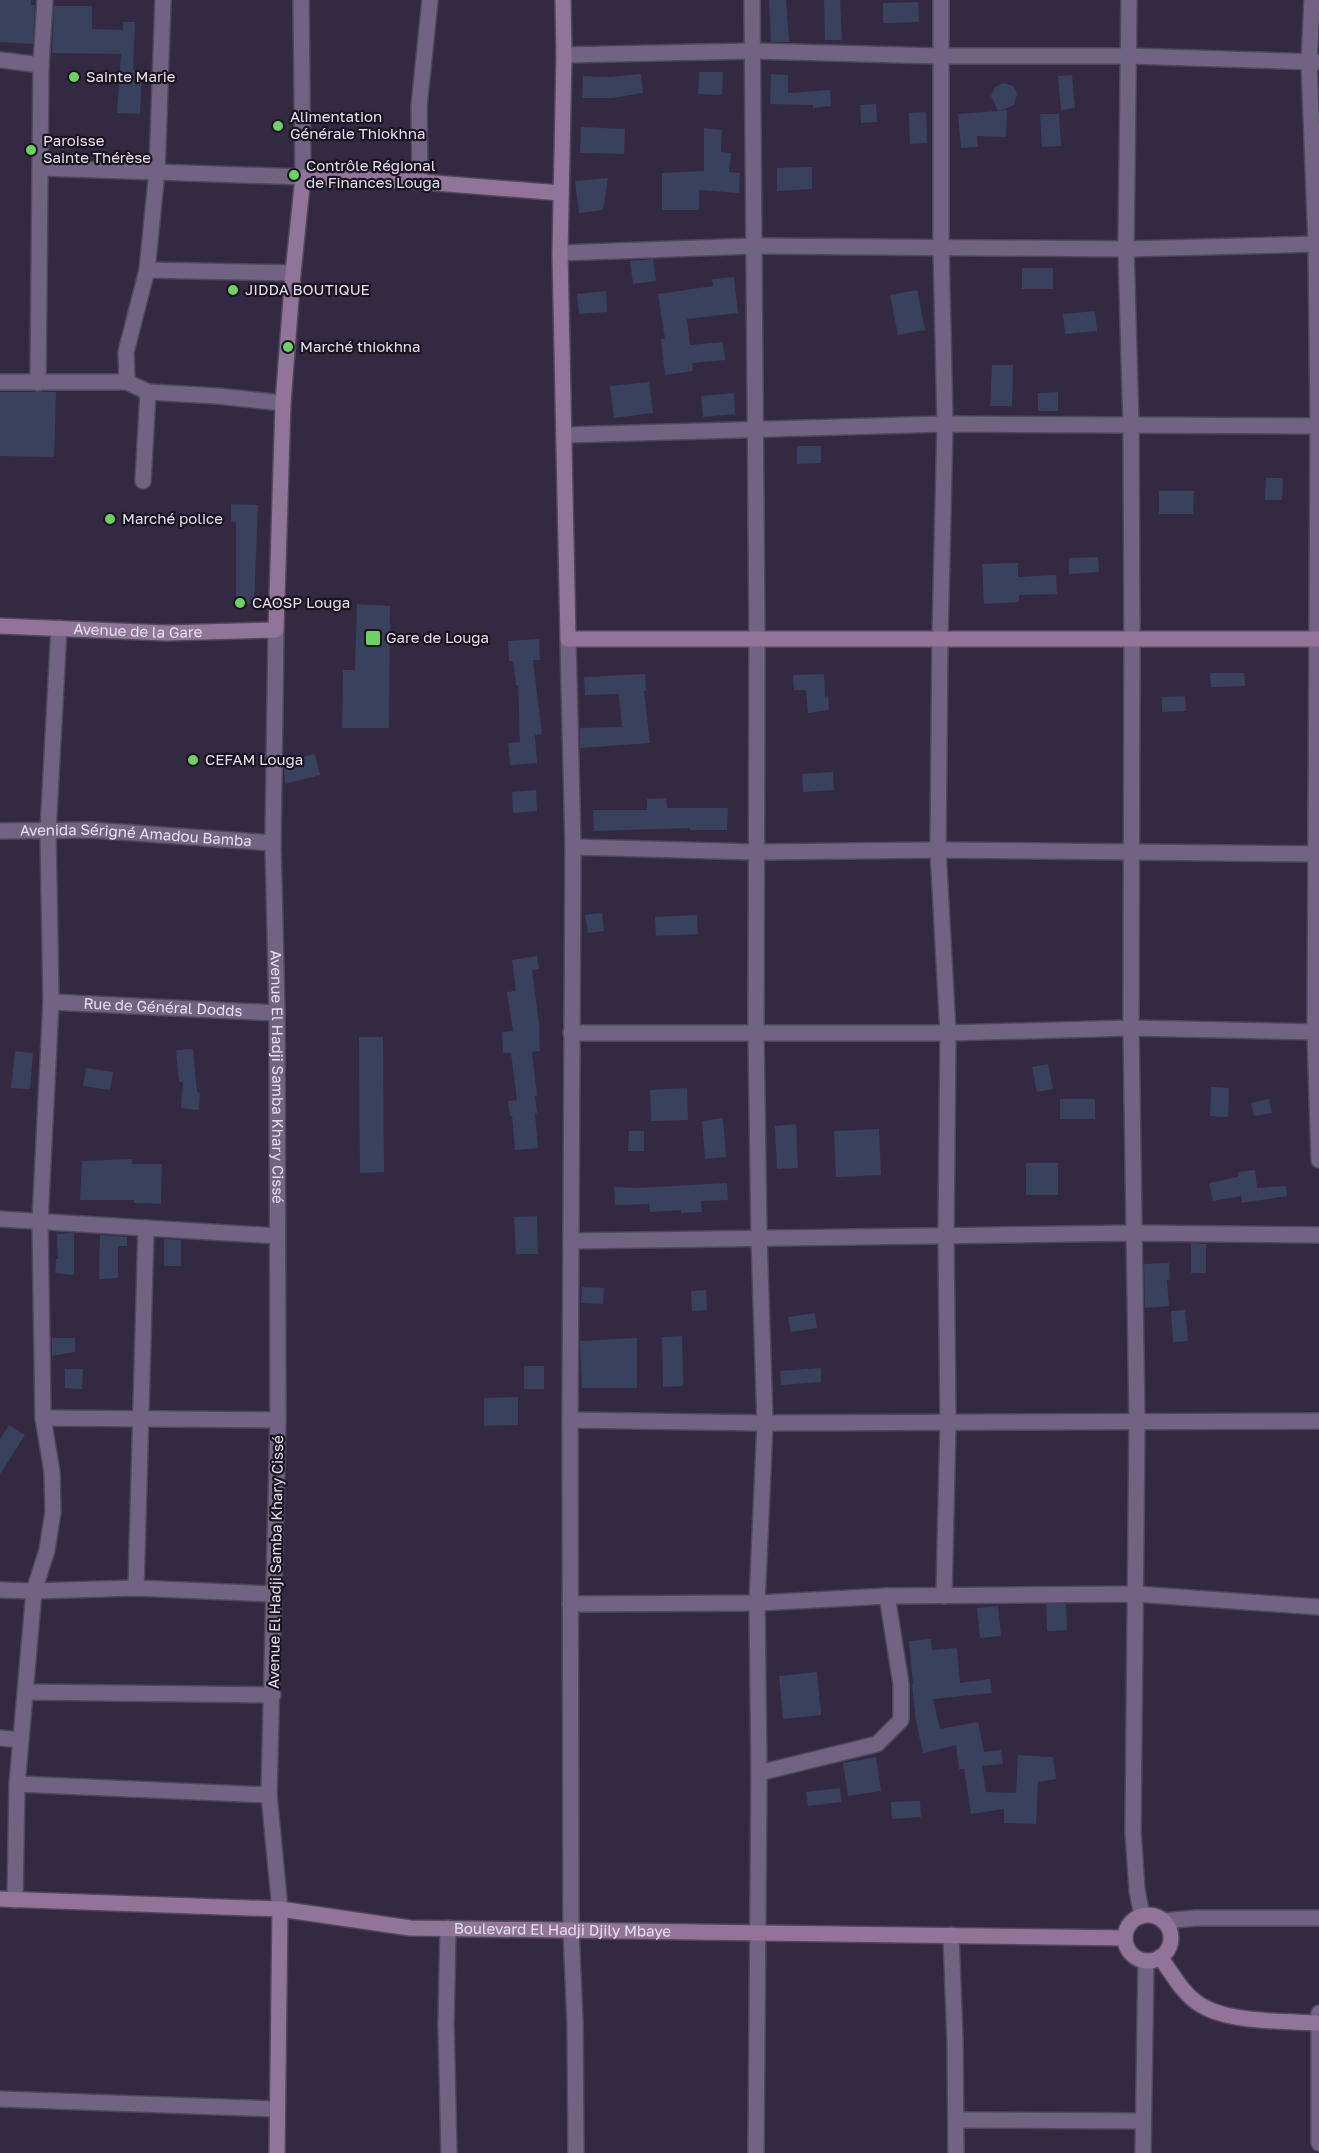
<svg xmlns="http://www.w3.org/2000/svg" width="1319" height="2153" viewBox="0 0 1319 2153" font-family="'Golos Text',sans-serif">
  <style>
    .building { fill: #39415d }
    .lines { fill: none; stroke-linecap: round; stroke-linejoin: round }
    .street-casing { stroke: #50475d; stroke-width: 18 }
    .secondary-casing { stroke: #50475d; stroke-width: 18 }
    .street { stroke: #716483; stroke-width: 15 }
    .secondary { stroke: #917599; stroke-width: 15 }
    .poi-dot { fill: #6cd362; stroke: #191420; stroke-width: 2 }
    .labels { text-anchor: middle; stroke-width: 4.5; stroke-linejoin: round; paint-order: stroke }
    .poi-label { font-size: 15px; fill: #e5dff0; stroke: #191420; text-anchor: start }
    .street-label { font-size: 15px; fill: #e5dff0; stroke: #191420 }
  </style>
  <rect width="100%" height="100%" fill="#342943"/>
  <g class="building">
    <path d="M 0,0 L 31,0 L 31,5 L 35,5 L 33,44 L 0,42 Z"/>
    <path d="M 769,0 L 786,0 L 789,42 L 771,42 Z"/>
    <path d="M 824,0 L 840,0 L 842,40 L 825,40 Z"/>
    <path d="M 918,2 L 919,22 L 883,23 L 883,3 Z"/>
    <path d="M 54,6 L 92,6 L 92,29 L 123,30 L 123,22 L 135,22 L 133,70 L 142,71 L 140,114 L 117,113 L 121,54 L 52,53 Z"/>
    <path d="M 699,72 L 723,72 L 722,95 L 698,94 Z"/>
    <path d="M 641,74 L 643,93 L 612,98 L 582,98 L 583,76 L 609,77 Z"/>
    <path d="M 771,74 L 788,75 L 788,93 L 830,90 L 831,106 L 813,108 L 813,105 L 770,104 Z"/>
    <path d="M 1072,75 L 1075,108 L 1061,110 L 1058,76 Z"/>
    <path d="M 1004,83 L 1013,86 L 1017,94 L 1014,105 L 1000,111 L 1007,110 L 1006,137 L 977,136 L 978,147 L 961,148 L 958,114 L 998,111 L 991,96 L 995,87 Z"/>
    <path d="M 876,104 L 877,122 L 861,123 L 860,105 Z"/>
    <path d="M 926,112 L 927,143 L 910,144 L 909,113 Z"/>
    <path d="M 1040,114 L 1059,114 L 1061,146 L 1042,147 Z"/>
    <path d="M 581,127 L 625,129 L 624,154 L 580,153 Z"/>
    <path d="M 704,128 L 722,130 L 721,152 L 731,153 L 729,172 L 740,173 L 739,193 L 699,190 L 699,210 L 662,210 L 662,173 L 704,171 Z"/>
    <path d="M 812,167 L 812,189 L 777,191 L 777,168 Z"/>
    <path d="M 608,178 L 603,210 L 579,213 L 575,181 Z"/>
    <path d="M 653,259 L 656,281 L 633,284 L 630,261 Z"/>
    <rect x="1022" y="268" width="31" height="21"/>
    <path d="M 734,277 L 738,313 L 687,319 L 690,345 L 723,342 L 725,360 L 692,363 L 693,371 L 665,375 L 661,339 L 665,339 L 658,294 L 713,286 L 712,279 Z"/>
    <path d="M 917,290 L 925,330 L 898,335 L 890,295 Z"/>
    <path d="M 606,291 L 607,312 L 579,314 L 577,294 Z"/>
    <path d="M 1095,311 L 1097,331 L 1065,334 L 1063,314 Z"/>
    <path d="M 992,365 L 1013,365 L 1012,406 L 990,406 Z"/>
    <path d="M 649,382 L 653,413 L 614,418 L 610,386 Z"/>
    <path d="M 0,392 L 56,392 L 54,457 L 0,456 Z"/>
    <path d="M 1058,392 L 1058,411 L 1038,411 L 1038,393 Z"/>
    <path d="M 734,393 L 735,414 L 703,417 L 701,396 Z"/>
    <path d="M 797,446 L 821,446 L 821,463 L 797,464 Z"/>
    <path d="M 1266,478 L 1283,478 L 1282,500 L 1265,500 Z"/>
    <path d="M 1159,491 L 1194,491 L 1193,514 L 1159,514 Z"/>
    <path d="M 231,504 L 258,505 L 254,604 L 236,604 L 236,522 L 231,521 Z"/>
    <path d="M 1098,557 L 1099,572 L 1069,574 L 1069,558 Z"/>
    <path d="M 1018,563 L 1018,577 L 1056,575 L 1057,594 L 1019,595 L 1019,602 L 984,604 L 982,564 Z"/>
    <path d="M 357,604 L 390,606 L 389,728 L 342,728 L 343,670 L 355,670 Z"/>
    <path d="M 539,639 L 540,660 L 533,660 L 542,734 L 535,735 L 537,763 L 510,765 L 508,743 L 520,742 L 518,685 L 516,685 L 513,661 L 509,661 L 508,641 Z"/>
    <path d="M 1210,673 L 1244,673 L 1245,686 L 1211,687 Z"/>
    <path d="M 645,674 L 646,691 L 644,691 L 650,743 L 580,748 L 580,728 L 622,727 L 619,694 L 585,695 L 584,677 Z"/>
    <path d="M 824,674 L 825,697 L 828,696 L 829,710 L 808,713 L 806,690 L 794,690 L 793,675 Z"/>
    <path d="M 1185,696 L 1186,711 L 1162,712 L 1162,697 Z"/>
    <path d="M 315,754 L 320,775 L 285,784 L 284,762 Z"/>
    <path d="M 833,772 L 834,790 L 803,792 L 802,774 Z"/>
    <path d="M 536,790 L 537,811 L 513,813 L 512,792 Z"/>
    <path d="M 666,798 L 667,808 L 728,808 L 727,830 L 690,830 L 690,828 L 594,831 L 593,810 L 647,810 L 647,799 Z"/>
    <path d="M 602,913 L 604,931 L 588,933 L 585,915 Z"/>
    <path d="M 697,915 L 698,934 L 656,936 L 655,917 Z"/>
    <path d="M 537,956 L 539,969 L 532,970 L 539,1024 L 540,1051 L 532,1052 L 537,1095 L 535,1096 L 537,1113 L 535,1113 L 538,1148 L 515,1150 L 512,1116 L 510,1116 L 508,1101 L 517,1100 L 511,1053 L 503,1053 L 502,1032 L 513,1031 L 507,992 L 516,991 L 512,960 Z"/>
    <path d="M 359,1037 L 383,1037 L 384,1172 L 360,1173 Z"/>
    <path d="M 193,1049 L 197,1092 L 200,1093 L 199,1110 L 181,1108 L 183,1082 L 179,1082 L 176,1050 Z"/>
    <path d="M 15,1051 L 33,1053 L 30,1089 L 11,1088 Z"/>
    <path d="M 1048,1064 L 1053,1089 L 1037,1092 L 1032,1067 Z"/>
    <path d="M 86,1068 L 113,1072 L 110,1090 L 83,1086 Z"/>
    <path d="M 1211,1087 L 1229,1088 L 1228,1117 L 1210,1116 Z"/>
    <path d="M 687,1088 L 688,1120 L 651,1121 L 650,1090 Z"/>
    <rect x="1060" y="1099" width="35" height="20"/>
    <path d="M 1269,1099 L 1272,1113 L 1254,1116 L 1251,1103 Z"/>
    <path d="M 723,1118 L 726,1157 L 705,1159 L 702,1121 Z"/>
    <path d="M 796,1124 L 798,1168 L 777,1169 L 775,1126 Z"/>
    <path d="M 879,1129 L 881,1175 L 836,1177 L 834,1131 Z"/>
    <path d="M 629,1131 L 644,1131 L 644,1151 L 628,1151 Z"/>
    <path d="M 132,1159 L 132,1164 L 162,1164 L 161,1204 L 134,1203 L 134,1200 L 80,1200 L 82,1161 Z"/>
    <rect x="1026" y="1163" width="32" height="32"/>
    <path d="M 1255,1170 L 1257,1188 L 1286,1186 L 1287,1196 L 1242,1203 L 1241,1196 L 1213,1201 L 1209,1183 L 1238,1177 L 1238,1172 Z"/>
    <path d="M 727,1183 L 728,1200 L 701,1201 L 702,1212 L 681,1213 L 681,1210 L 650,1212 L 649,1204 L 615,1205 L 614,1187 L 637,1188 Z"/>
    <path d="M 537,1216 L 538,1254 L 516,1254 L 514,1217 Z"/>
    <path d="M 74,1233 L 74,1275 L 55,1273 L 56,1259 L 58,1259 L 57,1234 Z"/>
    <path d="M 100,1235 L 127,1237 L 127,1246 L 118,1246 L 118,1278 L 99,1279 Z"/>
    <path d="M 164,1239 L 181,1240 L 181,1266 L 164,1266 Z"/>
    <path d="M 1191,1243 L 1206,1244 L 1206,1273 L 1191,1273 Z"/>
    <path d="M 1169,1263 L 1170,1280 L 1167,1280 L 1169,1306 L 1145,1308 L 1144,1264 Z"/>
    <path d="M 582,1287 L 604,1288 L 603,1304 L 581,1303 Z"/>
    <path d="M 706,1290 L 707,1310 L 692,1311 L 691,1291 Z"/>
    <path d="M 1185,1310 L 1188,1341 L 1173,1342 L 1171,1311 Z"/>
    <path d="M 815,1313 L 817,1328 L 791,1332 L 788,1317 Z"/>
    <path d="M 682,1336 L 683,1386 L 663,1387 L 662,1337 Z"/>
    <path d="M 52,1338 L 75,1338 L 75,1352 L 52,1356 Z"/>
    <path d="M 637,1338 L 637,1388 L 582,1388 L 580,1341 Z"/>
    <rect x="524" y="1366" width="20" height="23"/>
    <path d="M 821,1368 L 821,1382 L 781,1385 L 780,1371 Z"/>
    <path d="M 65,1369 L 83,1369 L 82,1389 L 65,1388 Z"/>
    <path d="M 518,1397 L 518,1425 L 484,1426 L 484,1398 Z"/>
    <path d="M 9,1425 L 25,1435 L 0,1474 L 0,1439 Z"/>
    <path d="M 1046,1604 L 1066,1604 L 1067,1630 L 1047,1631 Z"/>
    <path d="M 998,1606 L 1001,1636 L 980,1638 L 977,1608 Z"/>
    <path d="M 931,1639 L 932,1650 L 957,1648 L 960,1683 L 990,1679 L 992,1693 L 933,1699 L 940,1729 L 978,1722 L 984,1752 L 1001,1750 L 1003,1764 L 982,1766 L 986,1792 L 1016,1793 L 1018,1755 L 1053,1757 L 1056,1779 L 1038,1782 L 1036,1824 L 1004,1823 L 1004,1809 L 971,1814 L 964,1769 L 959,1769 L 956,1745 L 923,1753 L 916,1721 L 912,1684 L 913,1684 L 909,1641 Z"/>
    <path d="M 817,1672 L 821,1715 L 783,1719 L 779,1676 Z"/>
    <path d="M 876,1757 L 881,1791 L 848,1796 L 843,1763 Z"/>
    <path d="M 840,1788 L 841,1802 L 808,1806 L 806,1792 Z"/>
    <path d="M 920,1801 L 921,1817 L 892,1819 L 891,1802 Z"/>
  </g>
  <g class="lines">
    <g class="street-casing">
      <g id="street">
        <path d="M 163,0 L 157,171 L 147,270 L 293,273"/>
        <path d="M 752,0 L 757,639 L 756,1034 L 759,1237 L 765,1423 L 757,1603 L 759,1773 L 756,2153"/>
        <path d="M 941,0 L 941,246 L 945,424 L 940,638 L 938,850 L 948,1033 L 946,1237 L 948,1422 L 944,1596"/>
        <path d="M 1129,0 L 1126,249 L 1131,426 L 1132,639 L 1131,1028 L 1137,1423 L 1133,1831 L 1137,1890 L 1142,1916"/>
        <path d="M 1312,0 L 1309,62 L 1316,244 L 1318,426 L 1315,1032 L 1319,1160"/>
        <path d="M 564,55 L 751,51 L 940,56 L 1128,56 L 1317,62"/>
        <path d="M 0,60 L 41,65"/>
        <path d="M 41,168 L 303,177 L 301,0"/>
        <path d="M 420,181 L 419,106 L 430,0"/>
        <path d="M 560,253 L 754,246 L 1126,249 L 1319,244"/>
        <path d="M 0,382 L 127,382 L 148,392 L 217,396 L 283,403"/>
        <path d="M 127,382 L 126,352 L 147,270"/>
        <path d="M 38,383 L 41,65 L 45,0"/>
        <path d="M 564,435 L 945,424 L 1319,426"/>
        <path d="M 143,481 L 148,392"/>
        <path id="s1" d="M 276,630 L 273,843 L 277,1013 L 278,1420 L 269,1795 L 280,1909"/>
        <path d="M 568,639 L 573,847 L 570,1420 L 571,1930 L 575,2023 L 576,2153"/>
        <path id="s2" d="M 0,831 L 92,830 L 273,843"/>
        <path d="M 573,847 L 756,852 L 938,850 L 1319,854"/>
        <path id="s3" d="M 51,1002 L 277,1013"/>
        <path d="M 571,1033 L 948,1033 L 1131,1028 L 1319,1032"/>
        <path d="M 0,1219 L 277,1236"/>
        <path d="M 571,1241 L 1134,1233 L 1319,1235"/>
        <path d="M 43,1418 L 278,1420"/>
        <path d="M 570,1420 L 765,1423 L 1319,1421"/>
        <path d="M 136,1588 L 146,1228"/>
        <path d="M 0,1590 L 34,1591 L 136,1588 L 273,1594"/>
        <path d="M 570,1604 L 757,1603 L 887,1596 L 1136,1594 L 1319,1607"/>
        <path d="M 26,1692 L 273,1695"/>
        <path d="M 0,1738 L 21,1740"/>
        <path d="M 759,1773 L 877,1744 L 901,1720 L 901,1684 L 887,1596"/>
        <path d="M 17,1784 L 269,1795"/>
        <path d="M 15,1900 L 17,1784 L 34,1591 L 47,1550 L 53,1512 L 52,1472 L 43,1418 L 40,1221 L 51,1002 L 48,831 L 59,628"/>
        <path d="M 1163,1921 L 1196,1918 L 1319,1918"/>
        <path d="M 448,1928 L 446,2024 L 449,2153"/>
        <path d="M 951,1935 L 955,2040 L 956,2153"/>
        <path d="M 1319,2013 L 1319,2143"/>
        <path d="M 0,2099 L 277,2109"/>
        <path d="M 956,2120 L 1143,2121"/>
        <path d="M 1143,2153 L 1146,1961"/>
      </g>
    </g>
    <g class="secondary-casing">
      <g id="secondary">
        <path d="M 563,0 L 564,55 L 560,253 L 568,639 L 1319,639"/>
        <path id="s4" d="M 0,626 L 166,633 L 276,630 L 283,403 L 293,273 L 303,177 L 410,181 L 561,193"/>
        <path id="s5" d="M 0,1899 L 280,1909 L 410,1928 L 1125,1938"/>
        <circle cx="1148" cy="1938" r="23"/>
        <path d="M 1160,1957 C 1172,1973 1182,1993 1199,2004 C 1228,2023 1284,2021 1319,2023"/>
        <path d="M 277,2153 L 280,1909"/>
      </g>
    </g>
    <use href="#street" class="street"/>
    <use href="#secondary" class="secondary"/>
  </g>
  <g class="poi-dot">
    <circle cx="74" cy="77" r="6"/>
    <circle cx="278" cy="126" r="6"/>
    <circle cx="31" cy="150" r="6"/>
    <circle cx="294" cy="175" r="6"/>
    <circle cx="233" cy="290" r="6"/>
    <circle cx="288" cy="347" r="6"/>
    <circle cx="110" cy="519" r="6"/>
    <circle cx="240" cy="603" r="6"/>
    <rect x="365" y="630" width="16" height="16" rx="3"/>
    <circle cx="193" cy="760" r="6"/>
  </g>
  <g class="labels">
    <g class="poi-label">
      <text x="86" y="82">Sainte Marie</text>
      <text x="290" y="122">Alimentation<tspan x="290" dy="17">Générale Thiokhna</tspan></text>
      <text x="43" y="146">Paroisse<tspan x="43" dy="17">Sainte Thérèse</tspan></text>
      <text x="306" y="171">Contrôle Régional<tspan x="306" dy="17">de Finances Louga</tspan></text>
      <text x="245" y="295">JIDDA BOUTIQUE</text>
      <text x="300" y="352">Marché thiokhna</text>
      <text x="122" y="524">Marché police</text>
      <text x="252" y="608">CAOSP Louga</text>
      <text x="386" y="643">Gare de Louga</text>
      <text x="205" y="765">CEFAM Louga</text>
    </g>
    <g class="street-label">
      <text dy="5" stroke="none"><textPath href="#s4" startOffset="138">Avenue de la Gare</textPath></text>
      <text dy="5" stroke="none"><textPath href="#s2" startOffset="136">Avenida Sérigné Amadou Bamba</textPath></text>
      <text dy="5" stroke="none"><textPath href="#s3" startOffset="112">Rue de Général Dodds</textPath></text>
      <text dy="5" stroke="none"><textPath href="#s1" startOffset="447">Avenue El Hadji Samba Khary Cissé</textPath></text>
      <text transform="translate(276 1562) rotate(-89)" y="5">Avenue El Hadji Samba Khary Cissé</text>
      <text dy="5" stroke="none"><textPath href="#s5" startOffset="564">Boulevard El Hadji Djily Mbaye</textPath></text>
    </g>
  </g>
</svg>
